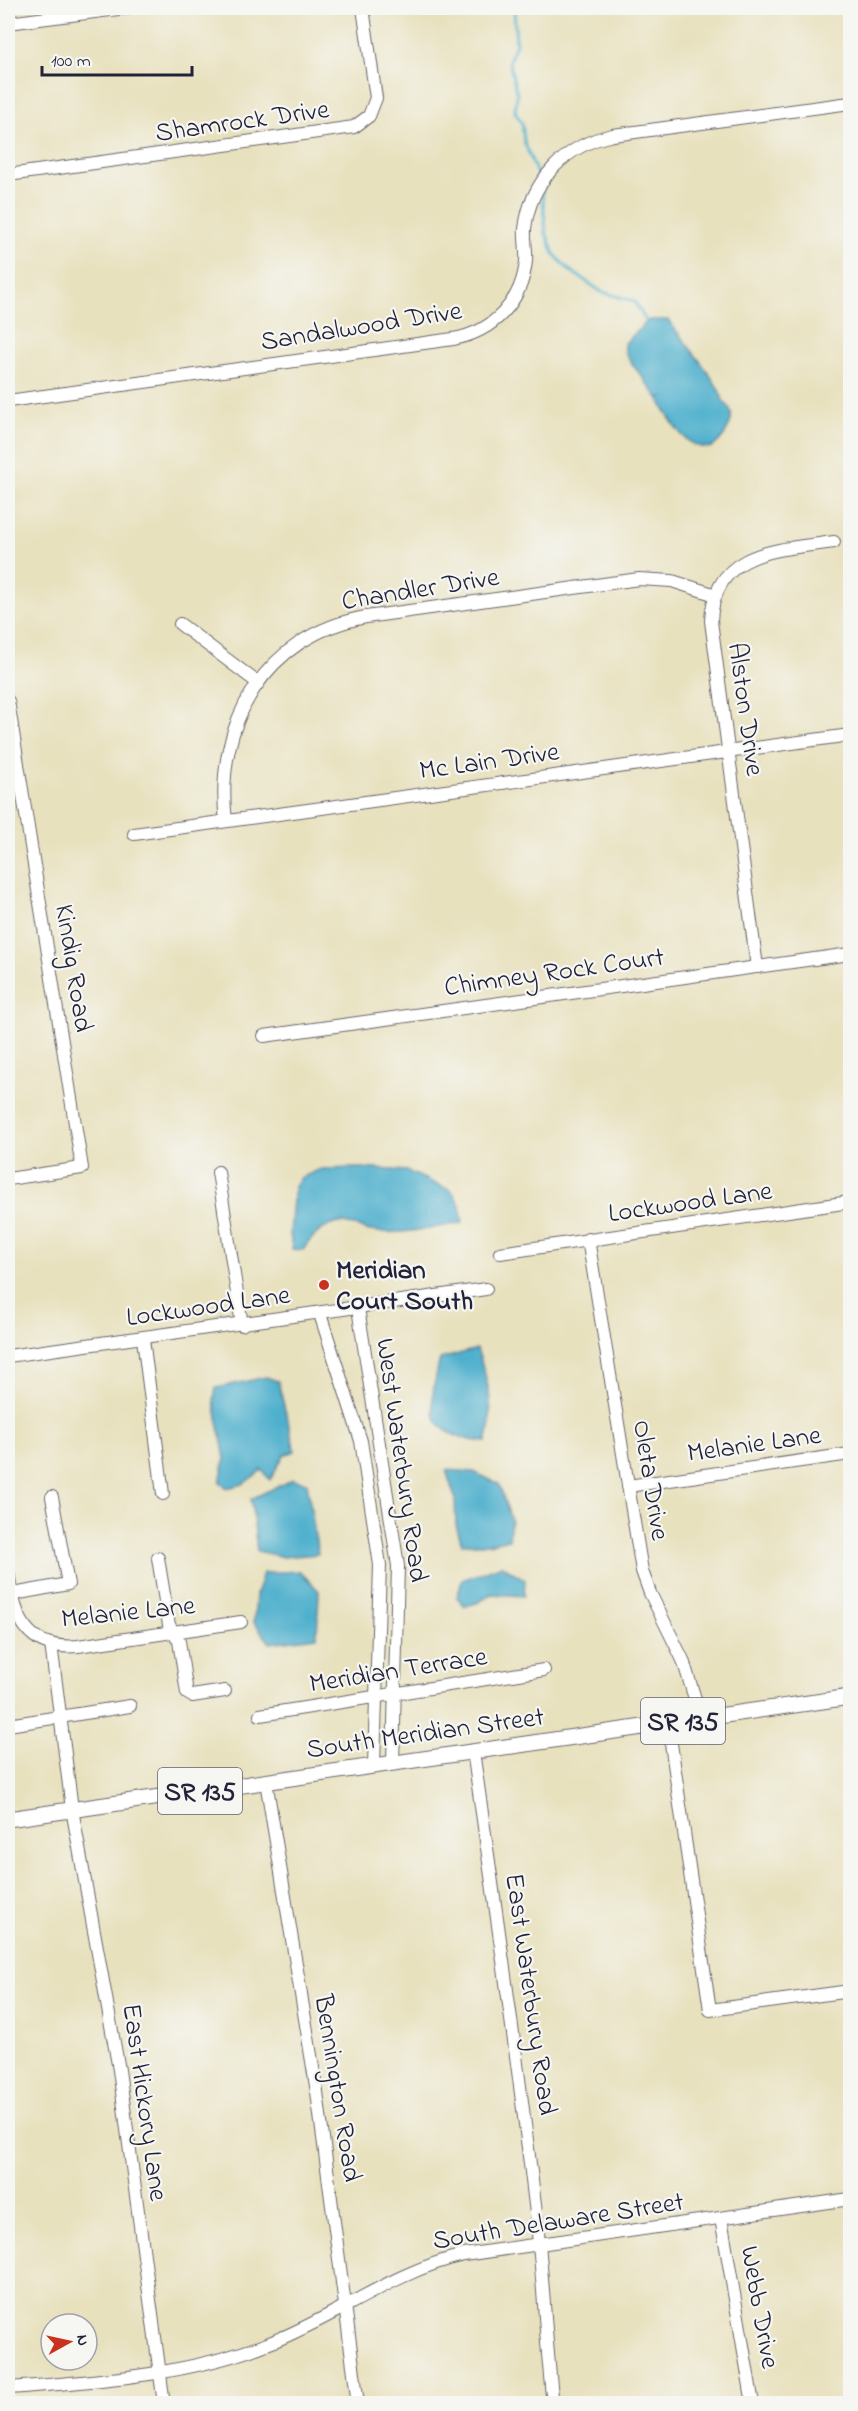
<svg xmlns="http://www.w3.org/2000/svg" width="858" height="2411" viewBox="0 0 858 2411" font-family="'Indie Flower',sans-serif">
  <style>
    .water { fill: #4fb0cd; stroke: #386984; stroke-width: 1.5 }
    .lines { fill: none; stroke-linecap: round; stroke-linejoin: round }
    .stream { stroke: #4fb0cd; stroke-width: 3 }
    .minor-casing { stroke: #676569; stroke-width: 14 }
    .major-casing { stroke: #676569; stroke-width: 17 }
    .minor { stroke: #fff; stroke-width: 12 }
    .major { stroke: #fff; stroke-width: 15 }
    .poi-dot { fill: #c8321e; stroke: #f6f6f2; stroke-width: 2 }
    .labels { text-anchor: middle; stroke-width: 4.5; stroke-linejoin: round; paint-order: stroke }
    .shield { fill: #f6f6f2; stroke: #626272; stroke-width: 1.5 }
    .shield-label { font-size: 26px; font-weight: bold; fill: #22223b }
    .street-label { font-size: 27px; fill: #22223b; stroke: #f6f6f2 }
    .poi-label { font-size: 27px; font-weight: bold; fill: #22223b; stroke: #f6f6f2; text-anchor: start }
  </style>
  <rect width="100%" height="100%" fill="#f6f6f2"/>
  <filter id="ink" filterUnits="userSpaceOnUse"><feTurbulence type="fractalNoise" baseFrequency=".0167" numOctaves="2"/><feDisplacementMap in="SourceGraphic" scale="12" xChannelSelector="R" yChannelSelector="G"/><feConvolveMatrix kernelMatrix="1 2 1 2 8 2 1 2 1" color-interpolation-filters="sRGB"/></filter>
  <filter id="wash" filterUnits="userSpaceOnUse"><feTurbulence type="fractalNoise" baseFrequency=".008" numOctaves="4" result="noise"/><feDisplacementMap in="SourceGraphic" scale="24" xChannelSelector="R" yChannelSelector="G"/><feGaussianBlur stdDeviation="1.35" result="paint"/><feColorMatrix in="noise" values="0 0 0 0 0 0 0 0 0 0 0 0 0 0 0 0 0 1.4 0 .05"/><feComposite in="paint" operator="in"/></filter>
  <g filter="url(#wash)">
    <rect width="100%" height="100%" fill="#e8e1be"/>
    <g class="water">
      <path d="M 649,320 L 668,320 C 680,337 719,381 723,401 C 741,414 726,436 713,447 C 686,453 671,420 659,400 L 662,397 L 658,398 L 633,365 L 626,354 L 624,344 Z"/>
      <path d="M 361,1168 L 407,1171 L 452,1191 L 460,1205 L 463,1223 C 433,1227 401,1236 370,1231 C 360,1229 350,1222 339,1223 C 323,1225 311,1238 303,1250 L 292,1249 L 290,1233 L 294,1188 L 300,1178 L 321,1169 Z"/>
      <path d="M 477,1349 C 488,1380 496,1410 486,1442 C 425,1436 427,1411 440,1359 Z"/>
      <path d="M 266,1377 L 278,1381 L 295,1451 L 284,1455 L 270,1480 L 262,1470 L 243,1484 L 227,1488 L 220,1483 L 225,1458 L 214,1401 L 216,1388 Z"/>
      <path d="M 446,1470 L 474,1472 L 499,1484 L 511,1520 L 509,1539 L 488,1544 L 462,1544 L 456,1525 L 455,1498 Z"/>
      <path d="M 293,1479 L 307,1483 L 318,1554 L 283,1557 L 257,1551 L 251,1499 Z"/>
      <path d="M 502,1565 L 525,1580 L 524,1596 L 492,1594 L 477,1603 L 465,1606 L 457,1597 L 462,1580 Z"/>
      <path d="M 300,1571 L 319,1591 L 317,1637 L 270,1643 L 254,1622 L 256,1595 L 263,1573 Z"/>
    </g>
    <g class="lines">
      <g class="stream">
        <path d="M 514,8 L 516,44 L 509,61 L 517,95 L 515,112 L 522,123 L 524,141 L 538,177"/>
        <path d="M 542,191 L 546,233 L 554,254 L 568,269 L 602,292 L 634,301 L 646,321"/>
      </g>
    </g>
  </g>
  <g filter="url(#ink)">
    <g class="lines">
      <g class="minor-casing">
        <g id="minor">
          <path d="M 8,23 L 126,8"/>
          <path d="M 8,175 L 354,127 L 369,116 L 376,98 L 363,8"/>
          <path d="M 8,401 L 453,339 C 493,332 522,302 526,261 C 527,250 524,240 525,229 C 530,181 567,144 613,135 L 850,103"/>
          <path d="M 180,624 L 258,683"/>
          <path d="M 8,701 L 82,1168 L 8,1179"/>
          <path d="M 226,821 C 214,724 265,635 366,617 L 639,579 L 672,581 L 716,595"/>
          <path d="M 134,834 L 850,735"/>
          <path d="M 757,967 L 711,621 C 714,549 779,550 834,542"/>
          <path d="M 264,1036 L 850,954"/>
          <path d="M 218,1172 L 242,1325"/>
          <path d="M 588,1239 L 642,1571 L 650,1593 L 683,1660 L 701,1718"/>
          <path d="M 500,1253 L 850,1202"/>
          <path d="M 358,1308 L 398,1566 L 393,1763"/>
          <path d="M 320,1314 L 361,1441 L 380,1565 L 374,1765"/>
          <path d="M 143,1339 L 163,1494"/>
          <path d="M 8,1356 L 486,1289"/>
          <path d="M 628,1486 L 850,1454"/>
          <path d="M 158,1558 L 169,1625 L 179,1641 L 187,1693 L 192,1696 L 225,1691"/>
          <path d="M 8,1572 C 14,1615 25,1651 78,1646 L 241,1622"/>
          <path d="M 8,1595 L 68,1584 L 52,1497"/>
          <path d="M 51,1644 L 72,1809 L 119,2070 L 164,2404"/>
          <path d="M 260,1715 L 544,1670"/>
          <path d="M 668,1723 L 710,2010 L 850,1991"/>
          <path d="M 8,1725 L 130,1706"/>
          <path d="M 473,1751 C 495,1902 517,2053 535,2205 C 543,2271 545,2337 553,2404"/>
          <path d="M 266,1781 L 317,2092 L 358,2404"/>
          <path d="M 721,2218 L 753,2404"/>
          <path d="M 8,2388 C 98,2381 188,2376 272,2342 C 338,2316 394,2271 464,2255 L 850,2199"/>
        </g>
      </g>
      <g class="major-casing">
        <path id="major" d="M 8,1819 L 850,1697"/>
      </g>
      <use href="#minor" class="minor"/>
      <use href="#major" class="major"/>
    </g>
  </g>
  <circle class="poi-dot" cx="324" cy="1285" r="6"/>
  <g class="labels">
    <g class="shield">
      <rect x="641" y="1698" width="84" height="46" rx="4.5"/>
      <rect x="158" y="1768" width="84" height="46" rx="4.5"/>
    </g>
    <g class="shield-label">
      <text x="683" y="1730">SR 135</text>
      <text x="200" y="1800">SR 135</text>
    </g>
    <g class="street-label">
      <text transform="translate(242 120) rotate(-8)" y="9">Shamrock Drive</text>
      <text transform="translate(361 325) rotate(-9)" y="9">Sandalwood Drive</text>
      <text transform="translate(420 588) rotate(-9)" y="9">Chandler Drive</text>
      <text transform="translate(747 709) rotate(82)" y="9">Alston Drive</text>
      <text transform="translate(489 760) rotate(-8)" y="9">Mc Lain Drive</text>
      <text transform="translate(75 968) rotate(81)" y="9">Kindig Road</text>
      <text transform="translate(554 971) rotate(-8)" y="9">Chimney Rock Court</text>
      <text transform="translate(690 1201) rotate(-8)" y="9">Lockwood Lane</text>
      <text transform="translate(208 1305) rotate(-8)" y="9">Lockwood Lane</text>
      <text transform="translate(754 1443) rotate(-8)" y="9">Melanie Lane</text>
      <text transform="translate(403 1460) rotate(82)" y="9">West Waterbury Road</text>
      <text transform="translate(652 1480) rotate(81)" y="9">Oleta Drive</text>
      <text transform="translate(128 1611) rotate(-6)" y="9">Melanie Lane</text>
      <text transform="translate(398 1669) rotate(-9)" y="9">Meridian Terrace</text>
      <text transform="translate(425 1732) rotate(-8)" y="9">South Meridian Street</text>
      <text transform="translate(532 1994) rotate(82)" y="9">East Waterbury Road</text>
      <text transform="translate(339 2088) rotate(81)" y="9">Bennington Road</text>
      <text transform="translate(146 2102) rotate(82)" y="9">East Hickory Lane</text>
      <text transform="translate(558 2220) rotate(-9)" y="9">South Delaware Street</text>
      <text transform="translate(761 2307) rotate(80)" y="9">Webb Drive</text>
    </g>
    <g class="poi-label">
      <text x="336" y="1278">Meridian<tspan x="336" dy="31">Court South</tspan></text>
    </g>
  </g>
  <rect width="858" height="2411" fill="none" stroke="#f6f6f2" stroke-width="30"/>
  <g transform="translate(69 2342) rotate(82)"><circle r="28" fill="#f6f6f2" stroke="#a1a1a9" stroke-width="1.5"/>
  <path d="M0-4.5L10 22L0 15L-10 22Z" fill="#c8321e"/>
  <text y="-9" font-size="16" font-weight="bold" text-anchor="middle" fill="#22223b">N</text>
  </g>
  <path d="M42 66v9h150v-9" fill="none" stroke="#22223b" stroke-width="3"/>
  <text x="51" y="66" font-size="18" fill="#22223b" stroke="#f6f6f2" stroke-width="4.5" paint-order="stroke">100 m</text>
</svg>
